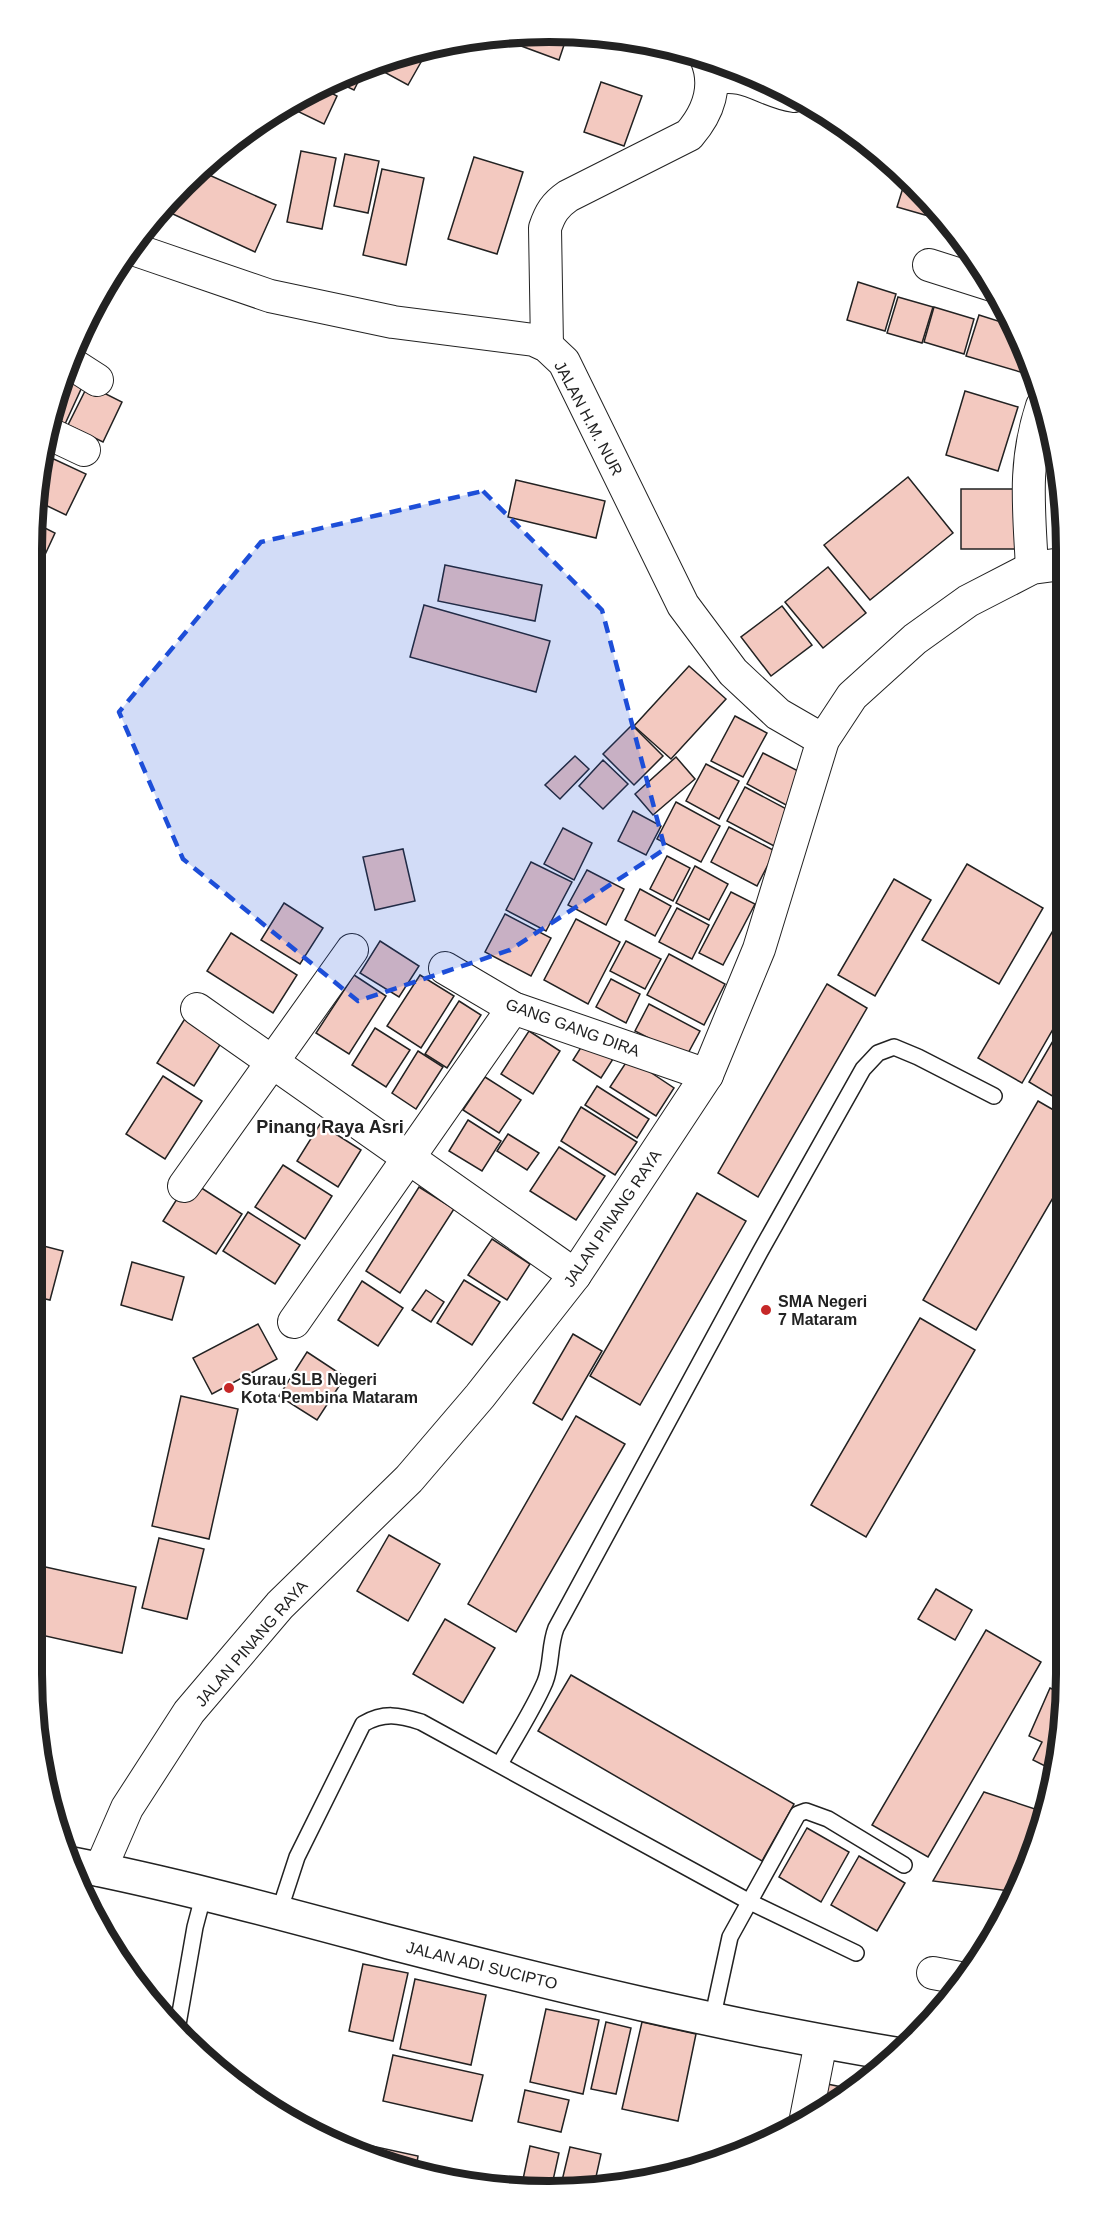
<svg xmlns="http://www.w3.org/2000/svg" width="1098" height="2223" viewBox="0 0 1098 2223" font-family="Arial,sans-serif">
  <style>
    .building { fill: #f3c9c0; stroke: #222; stroke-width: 1.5 }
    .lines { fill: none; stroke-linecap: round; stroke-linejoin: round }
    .lane-casing { stroke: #222; stroke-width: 18 }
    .street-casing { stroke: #222; stroke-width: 34 }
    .highway-casing { stroke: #222; stroke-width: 36 }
    .lane { stroke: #fff; stroke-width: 15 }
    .street { stroke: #fff; stroke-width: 32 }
    .highway { stroke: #fff; stroke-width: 33 }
    .marked { fill: #1d4ed8; fill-opacity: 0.2; stroke: #1d4ed8; stroke-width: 4.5; stroke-dasharray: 12 8; stroke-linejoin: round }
    .poi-dot { fill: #c62828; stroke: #fff; stroke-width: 2 }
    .labels { text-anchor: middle; stroke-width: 4.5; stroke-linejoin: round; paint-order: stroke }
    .street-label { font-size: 16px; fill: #222; stroke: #fff }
    .poi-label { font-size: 16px; font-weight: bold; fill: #222; stroke: #fff; text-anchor: start }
    .neighbourhood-label { font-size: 18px; font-weight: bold; fill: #222; stroke: #fff }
    .rim { fill: none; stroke: #222; stroke-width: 8 }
  </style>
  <rect width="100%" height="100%" fill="#fff"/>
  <g class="building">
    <path d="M 568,33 L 559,60 L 505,40 L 506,35 Z"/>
    <path d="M 429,48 L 408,85 L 373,66 L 382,59 Z"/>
    <path d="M 366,66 L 354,90 L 335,81 Z"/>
    <path d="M 601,82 L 642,96 L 624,146 L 584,132 Z"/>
    <path d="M 320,87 L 337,96 L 324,124 L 297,111 L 306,94 Z"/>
    <path d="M 297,98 L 286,119 L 274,112 L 290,101 Z"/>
    <path d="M 301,151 L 336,158 L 322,229 L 287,222 Z"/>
    <path d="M 345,154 L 379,161 L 368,213 L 334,206 Z"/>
    <path d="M 474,157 L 523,172 L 497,254 L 448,239 Z"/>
    <path d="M 382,169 L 424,178 L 406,265 L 363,255 Z"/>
    <path d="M 198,170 L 276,205 L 255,252 L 162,209 Z"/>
    <path d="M 906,178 L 940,216 L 939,219 L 897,207 Z"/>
    <path d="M 858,282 L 896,294 L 885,331 L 847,320 Z"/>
    <path d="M 898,297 L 933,307 L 922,343 L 887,333 Z"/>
    <path d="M 934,307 L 974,319 L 964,354 L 924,342 Z"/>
    <path d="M 979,315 L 1014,326 L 1027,351 L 1034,376 L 966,356 Z"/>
    <path d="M 63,378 L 82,387 L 65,424 L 49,416 Z"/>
    <path d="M 88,385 L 122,402 L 103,442 L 68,425 Z"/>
    <path d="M 965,391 L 1018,407 L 998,471 L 946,455 Z"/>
    <path d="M 43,454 L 86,474 L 66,515 L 35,500 Z"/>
    <path d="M 908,477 L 953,533 L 870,600 L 824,545 Z"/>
    <path d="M 516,480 L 605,501 L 596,538 L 508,517 Z"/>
    <path d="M 961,489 L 1017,489 L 1018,549 L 961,549 Z"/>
    <path d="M 33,522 L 55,533 L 43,559 L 33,554 Z"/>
    <path d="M 445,565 L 542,585 L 535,621 L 438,601 Z"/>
    <path d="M 828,567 L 866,613 L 823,648 L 785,602 Z"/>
    <path d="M 424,605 L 550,641 L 536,692 L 410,657 Z"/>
    <path d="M 782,606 L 812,645 L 771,676 L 741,637 Z"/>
    <path d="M 689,666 L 726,699 L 671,759 L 634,726 Z"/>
    <path d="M 735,716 L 767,733 L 743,777 L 711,761 Z"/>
    <path d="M 632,725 L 663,756 L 634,785 L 603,754 Z"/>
    <path d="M 763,753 L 804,774 L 788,806 L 747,784 Z"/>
    <path d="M 575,756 L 589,769 L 560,799 L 545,785 Z"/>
    <path d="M 676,757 L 695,779 L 653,815 L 635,794 Z"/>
    <path d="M 603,760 L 628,784 L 603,809 L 579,786 Z"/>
    <path d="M 706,764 L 739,781 L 719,819 L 686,801 Z"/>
    <path d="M 745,787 L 794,813 L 776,847 L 727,821 Z"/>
    <path d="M 676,802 L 720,826 L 701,862 L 657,839 Z"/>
    <path d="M 633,811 L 661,826 L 646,855 L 618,841 Z"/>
    <path d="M 729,827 L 775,851 L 757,886 L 711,862 Z"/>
    <path d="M 563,828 L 592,843 L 574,880 L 544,864 Z"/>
    <path d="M 403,849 L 415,901 L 375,910 L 363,857 Z"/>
    <path d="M 667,856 L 690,868 L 673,901 L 650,889 Z"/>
    <path d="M 531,862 L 572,882 L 546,931 L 506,910 Z"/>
    <path d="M 967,864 L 1043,908 L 999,984 L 922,940 Z"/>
    <path d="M 695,866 L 728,884 L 709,920 L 676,903 Z"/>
    <path d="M 587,870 L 624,889 L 606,925 L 568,905 Z"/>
    <path d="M 894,879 L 931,900 L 875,996 L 838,975 Z"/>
    <path d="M 640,889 L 671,906 L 655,936 L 625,920 Z"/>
    <path d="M 731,892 L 755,904 L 723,965 L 699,953 Z"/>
    <path d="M 284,903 L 323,928 L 300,964 L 261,940 Z"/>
    <path d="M 677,908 L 709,925 L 692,959 L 659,942 Z"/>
    <path d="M 505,914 L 551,938 L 531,976 L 485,952 Z"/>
    <path d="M 1061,917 L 1063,919 L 1064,1010 L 1022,1083 L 978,1058 Z"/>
    <path d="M 576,919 L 620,942 L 588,1004 L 544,980 Z"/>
    <path d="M 231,933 L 297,975 L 273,1013 L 207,971 Z"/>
    <path d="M 380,941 L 419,966 L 399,997 L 360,973 Z"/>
    <path d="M 626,941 L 661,959 L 645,989 L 610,971 Z"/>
    <path d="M 669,954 L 725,984 L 704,1025 L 647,995 Z"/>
    <path d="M 354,975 L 386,996 L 349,1054 L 316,1033 Z"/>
    <path d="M 420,975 L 454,996 L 421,1048 L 387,1026 Z"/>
    <path d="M 611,979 L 640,994 L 626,1023 L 596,1007 Z"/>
    <path d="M 827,984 L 867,1008 L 758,1197 L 718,1173 Z"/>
    <path d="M 459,1001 L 481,1015 L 447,1068 L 425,1054 Z"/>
    <path d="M 649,1004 L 700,1031 L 686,1057 L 635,1031 Z"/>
    <path d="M 186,1017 L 223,1040 L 194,1086 L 157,1063 Z"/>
    <path d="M 1064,1022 L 1064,1103 L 1029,1082 Z"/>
    <path d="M 375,1028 L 410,1050 L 386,1087 L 352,1065 Z"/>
    <path d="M 529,1031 L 560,1051 L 533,1094 L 501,1074 Z"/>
    <path d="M 585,1041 L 613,1059 L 601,1078 L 573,1060 Z"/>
    <path d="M 418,1051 L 443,1067 L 416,1109 L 392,1093 Z"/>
    <path d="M 629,1058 L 674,1088 L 656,1116 L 610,1087 Z"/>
    <path d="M 163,1076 L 202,1101 L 165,1159 L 126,1134 Z"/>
    <path d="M 485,1077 L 521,1100 L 499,1133 L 463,1110 Z"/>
    <path d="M 597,1086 L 649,1119 L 637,1138 L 585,1105 Z"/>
    <path d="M 1038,1101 L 1064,1116 L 1064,1179 L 976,1330 L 923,1300 Z"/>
    <path d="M 581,1107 L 637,1142 L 615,1175 L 561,1141 Z"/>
    <path d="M 468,1120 L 501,1141 L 482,1171 L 449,1151 Z"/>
    <path d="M 320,1124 L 361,1150 L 338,1187 L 297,1161 Z"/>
    <path d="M 508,1134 L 539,1153 L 527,1170 L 497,1151 Z"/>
    <path d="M 559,1147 L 605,1176 L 576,1220 L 530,1191 Z"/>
    <path d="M 283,1165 L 332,1196 L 305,1239 L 255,1207 Z"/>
    <path d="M 189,1180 L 242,1214 L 216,1254 L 163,1221 Z"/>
    <path d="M 419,1187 L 454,1209 L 400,1293 L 366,1271 Z"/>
    <path d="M 697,1193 L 746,1221 L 640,1405 L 590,1376 Z"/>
    <path d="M 248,1212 L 300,1245 L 275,1284 L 223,1251 Z"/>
    <path d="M 492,1239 L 530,1264 L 507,1300 L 468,1275 Z"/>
    <path d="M 32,1243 L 63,1251 L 50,1300 L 32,1296 Z"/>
    <path d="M 132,1262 L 184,1277 L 172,1320 L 121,1305 Z"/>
    <path d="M 464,1280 L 500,1302 L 472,1345 L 437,1323 Z"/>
    <path d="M 362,1281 L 403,1308 L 378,1346 L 338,1320 Z"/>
    <path d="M 426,1290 L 444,1302 L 431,1322 L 412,1310 Z"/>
    <path d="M 920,1318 L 975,1350 L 866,1537 L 811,1505 Z"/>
    <path d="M 258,1324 L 277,1359 L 212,1394 L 193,1358 Z"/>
    <path d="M 573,1334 L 602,1351 L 562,1420 L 533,1403 Z"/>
    <path d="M 307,1352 L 345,1377 L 317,1420 L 279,1396 Z"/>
    <path d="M 181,1396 L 238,1409 L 209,1539 L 152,1526 Z"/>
    <path d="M 576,1416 L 625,1444 L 516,1632 L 468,1604 Z"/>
    <path d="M 389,1535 L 440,1564 L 408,1621 L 357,1591 Z"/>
    <path d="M 159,1538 L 204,1549 L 187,1619 L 142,1608 Z"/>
    <path d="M 32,1564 L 136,1587 L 122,1653 L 32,1633 Z"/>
    <path d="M 936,1589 L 972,1610 L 955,1640 L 918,1619 Z"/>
    <path d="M 445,1619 L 495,1648 L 463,1703 L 413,1674 Z"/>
    <path d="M 986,1630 L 1041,1662 L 928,1857 L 872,1825 Z"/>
    <path d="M 571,1675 L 794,1804 L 762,1861 L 538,1731 Z"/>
    <path d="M 1050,1688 L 1065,1695 L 1055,1771 L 1033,1760 L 1042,1742 L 1029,1736 Z"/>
    <path d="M 984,1792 L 1047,1813 L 1017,1892 L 933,1881 Z"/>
    <path d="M 807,1828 L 849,1852 L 821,1902 L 779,1877 Z"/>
    <path d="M 859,1856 L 905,1883 L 877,1931 L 831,1905 Z"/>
    <path d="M 363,1964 L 408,1973 L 393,2041 L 349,2031 Z"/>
    <path d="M 415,1979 L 486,1995 L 471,2065 L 400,2049 Z"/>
    <path d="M 546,2009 L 599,2020 L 583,2094 L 530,2082 Z"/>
    <path d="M 606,2022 L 631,2028 L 616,2094 L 591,2089 Z"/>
    <path d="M 642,2022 L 696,2034 L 678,2121 L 622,2109 Z"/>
    <path d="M 393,2055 L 483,2075 L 472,2121 L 383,2101 Z"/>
    <path d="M 822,2083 L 847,2088 L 816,2111 Z"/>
    <path d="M 525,2090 L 569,2100 L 561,2132 L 518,2122 Z"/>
    <path d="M 358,2143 L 418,2156 L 416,2169 L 357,2147 Z"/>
    <path d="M 530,2146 L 559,2153 L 552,2185 L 522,2184 Z"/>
    <path d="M 570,2147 L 601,2154 L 594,2186 L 561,2185 Z"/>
    <path d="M 425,2169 L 467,2178 L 467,2182 L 448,2181 L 424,2173 Z"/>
  </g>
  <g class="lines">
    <g class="lane-casing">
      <g id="lane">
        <path d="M 32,1667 L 36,1649"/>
        <path d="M 500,1764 C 515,1737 533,1710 545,1682 C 552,1665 549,1646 556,1628 L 760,1252 L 863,1069 L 878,1053 L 894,1047 L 918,1057 L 994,1096"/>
        <path d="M 279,1912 L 297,1857 L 363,1724 C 384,1712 399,1715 421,1722 L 748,1901 L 856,1953"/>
        <path d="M 712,2020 L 730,1937 L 798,1814 L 806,1811 L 828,1819 L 904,1865"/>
        <path d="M 177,2030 L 195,1927 L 204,1893"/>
      </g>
    </g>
    <g class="street-casing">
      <g id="street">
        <path d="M 714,79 C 744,70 766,92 794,96"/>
        <path d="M 130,248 L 270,296 L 393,322 L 534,340 L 547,346 L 564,362 L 683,605 L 733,672 L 778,714 L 823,740"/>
        <path d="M 929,265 L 992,285"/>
        <path d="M 547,346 L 545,228 C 550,213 555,205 568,196 L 689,135 C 709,112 718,86 706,58"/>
        <path d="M 69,362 L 97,380"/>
        <path d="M 46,432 L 84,450"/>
        <path d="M 1032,568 C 1029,508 1023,464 1042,406"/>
        <path d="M 445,968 L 513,1008 L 707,1075"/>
        <path d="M 197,1009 L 575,1275"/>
        <path d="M 184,1186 L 352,950"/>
        <path d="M 294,1322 L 513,1008"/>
        <path d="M 100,1870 L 127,1808 L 189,1712 L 280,1605 L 409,1479 L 480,1396 L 575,1275 L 707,1075 L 759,949 L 823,740 L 852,696 L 915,639 L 968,601 L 1032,568 L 1062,564"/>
        <path d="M 933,1973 L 960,1978"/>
        <path d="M 806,2118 L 821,2042"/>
      </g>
    </g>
    <g class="highway-casing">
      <path id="highway" d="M 72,1864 C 179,1885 284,1914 389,1942 C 556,1985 724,2026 895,2054"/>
    </g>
    <use href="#lane" class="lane"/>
    <use href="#street" class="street"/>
    <use href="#highway" class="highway"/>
  </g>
  <path class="marked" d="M 483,491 L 602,610 L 665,849 L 510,950 L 358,1001 L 183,859 L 119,712 L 261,542 Z"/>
  <g class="poi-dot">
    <circle cx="766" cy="1310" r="6"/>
    <circle cx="229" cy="1388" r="6"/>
  </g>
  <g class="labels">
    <g class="street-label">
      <text transform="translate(589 418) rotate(62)" y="6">JALAN H.M. NUR</text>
      <text transform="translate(573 1027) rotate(20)" y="6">GANG GANG DIRA</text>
      <text transform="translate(612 1218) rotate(-56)" y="6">JALAN PINANG RAYA</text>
      <text transform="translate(251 1643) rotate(-49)" y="6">JALAN PINANG RAYA</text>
      <text transform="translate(482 1965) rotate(14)" y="6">JALAN ADI SUCIPTO</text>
    </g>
    <g class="poi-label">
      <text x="778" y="1307">SMA Negeri<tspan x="778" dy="18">7 Mataram</tspan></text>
      <text x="241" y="1385">Surau SLB Negeri<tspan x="241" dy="18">Kota Pembina Mataram</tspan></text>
    </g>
    <g class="neighbourhood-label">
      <text x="330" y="1133">Pinang Raya Asri</text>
    </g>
  </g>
  <path d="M0 0H1098V2223H0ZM549 42H549A507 507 0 0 1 1056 549V1674A507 507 0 0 1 549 2181H549A507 507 0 0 1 42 1674V549A507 507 0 0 1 549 42Z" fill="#fff" fill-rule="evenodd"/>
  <path class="rim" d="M549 42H549A507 507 0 0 1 1056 549V1674A507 507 0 0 1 549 2181H549A507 507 0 0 1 42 1674V549A507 507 0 0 1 549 42Z"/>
</svg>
